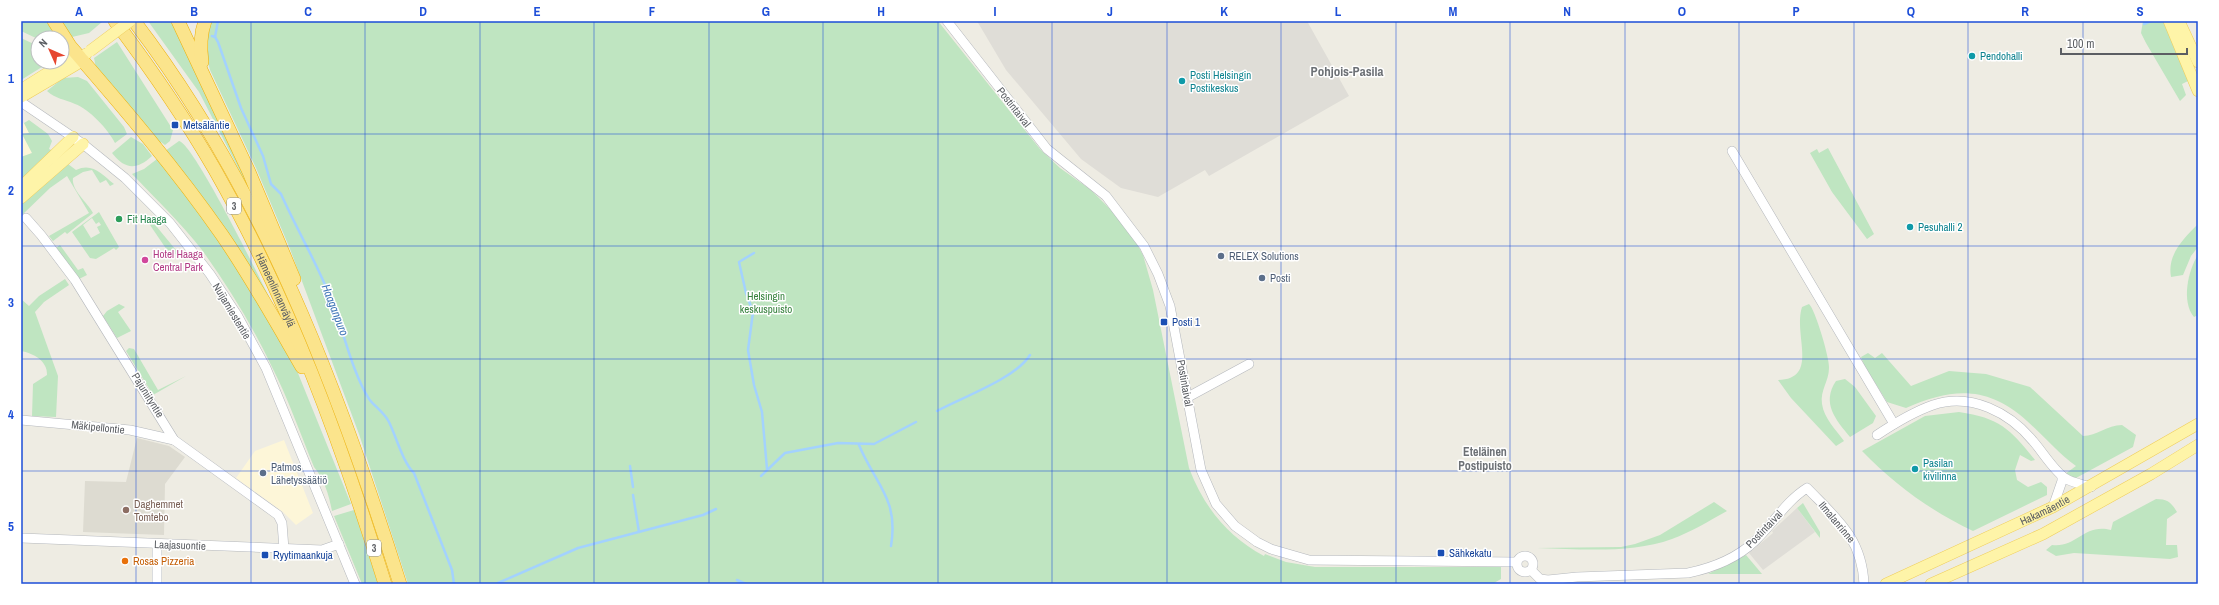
<svg xmlns="http://www.w3.org/2000/svg" width="2219" height="605" viewBox="0 0 2219 605" font-family="'Archivo Narrow',sans-serif">
  <style>
    .commercial { fill: #fdf6d8 }
    .industrial { fill: #dfddd7 }
    .education { fill: #dddbd1 }
    .green { fill: #bfe5c1; fill-rule: evenodd }
    .lines { fill: none; stroke-linecap: round; stroke-linejoin: round }
    .stream { stroke: #a3d2fe; stroke-width: 2.5 }
    .minor-casing { stroke: #b5b8bd; stroke-width: 10 }
    .major-casing { stroke: #efcd5a; stroke-width: 12 }
    .highway-casing { stroke: #edaf04; stroke-width: 14 }
    .minor { stroke: #fff; stroke-width: 9 }
    .major { stroke: #fef4a8; stroke-width: 11 }
    .highway { stroke: #fbe48c; stroke-width: 13 }
    .major-bridge-casing { stroke: #efcd5a; stroke-width: 12; stroke-linecap: butt }
    .major-bridge { stroke: #fef4a8; stroke-width: 11 }
    .grid { fill: none; stroke: #1d4ed8; stroke-width: 1; stroke-opacity: 0.55 }
    .culture-dot { fill: #0f9aa8; stroke: #fff; stroke-width: 1.5 }
    .transit-dot { fill: #1a4fb4; stroke: #fff; stroke-width: 1.5 }
    .leisure-dot { fill: #2e9e5b; stroke: #fff; stroke-width: 1.5 }
    .service-dot { fill: #5c6f8a; stroke: #fff; stroke-width: 1.5 }
    .hotel-dot { fill: #d1479c; stroke: #fff; stroke-width: 1.5 }
    .education-dot { fill: #8d6e63; stroke: #fff; stroke-width: 1.5 }
    .food-dot { fill: #e8710a; stroke: #fff; stroke-width: 1.5 }
    .labels { text-anchor: middle; stroke-width: 3; stroke-linejoin: round; paint-order: stroke }
    .shield { fill: #fff; stroke: #8c8e92; stroke-width: 1 }
    .shield-label { font-size: 10px; font-weight: bold; fill: #5b5e63 }
    .culture-label { font-size: 11px; fill: #0d838f; stroke: #fff; text-anchor: start }
    .street-label { font-size: 11px; fill: #5b5e63; stroke: #fff }
    .transit-label { font-size: 11px; fill: #164399; stroke: #fff; text-anchor: start }
    .leisure-label { font-size: 11px; fill: #27864d; stroke: #fff; text-anchor: start }
    .hotel-label { font-size: 11px; fill: #b23c85; stroke: #fff; text-anchor: start }
    .service-label { font-size: 11px; fill: #4e5e75; stroke: #fff; text-anchor: start }
    .park-label { font-size: 11px; fill: #35813c; stroke: #fff }
    .education-label { font-size: 11px; fill: #785e54; stroke: #fff; text-anchor: start }
    .food-label { font-size: 11px; fill: #c56008; stroke: #fff; text-anchor: start }
    .water-label { font-size: 12px; font-style: italic; fill: #4277b8; stroke: #fff }
    .neighbourhood-label { font-size: 12px; font-weight: bold; fill: #6c7075; stroke: #fff }
    .quarter-label { font-size: 13px; font-weight: bold; fill: #6c7075; stroke: #fff }
    .neatline { fill: none; stroke: #1d4ed8; stroke-width: 1.5 }
    .grid-label { font-size: 13px; text-anchor: middle; font-weight: bold; fill: #1d4ed8 }
  </style>
  <rect width="100%" height="100%" fill="#eeece3"/>
  <g class="commercial">
    <path d="M 24,123 L 29,133 L 22,134 L 32,153 L 21,157 L 21,124 Z"/>
    <path d="M 284,440 L 313,513 L 296,525 L 283,512 L 236,478 L 255,451 Z"/>
  </g>
  <g class="industrial">
    <path d="M 977,21 L 1307,21 L 1349,96 L 1209,176 L 1205,170 L 1158,197 L 1121,188 L 1081,159 L 1006,70 Z"/>
    <path d="M 1797,508 L 1815,532 L 1763,570 L 1749,553 L 1773,533 L 1772,531 Z"/>
  </g>
  <path class="education" d="M 137,438 L 169,446 L 185,457 L 165,484 L 164,535 L 83,532 L 85,481 L 126,482 Z"/>
  <g class="green">
    <path d="M 21,21 L 46,21 L 57,38 L 38,39 L 21,31 Z"/>
    <path d="M 61,21 L 101,21 L 102,22 L 89,33 L 72,37 Z"/>
    <path d="M 148,21 L 173,21 L 264,218 L 199,92 Z"/>
    <path d="M 209,21 L 938,21 L 1040,149 L 1060,168 L 1091,190 L 1112,211 L 1133,237 L 1143,255 L 1153,290 L 1189,468 C 1204,507 1227,536 1264,556 L 1265,554 L 1286,562 L 1315,567 L 1501,567 L 1501,579 L 1494,583 L 1461,584 L 408,584 L 359,434 L 290,249 L 256,168 L 210,70 L 205,52 Z"/>
    <path d="M 2143,21 L 2163,21 L 2190,80 L 2182,84 L 2186,95 L 2180,101 L 2146,43 L 2141,33 Z"/>
    <path d="M 21,38 L 38,46 L 38,62 L 50,62 L 21,80 Z"/>
    <path d="M 117,42 L 173,130 L 170,141 L 165,145 L 161,142 L 160,148 L 96,68 L 94,58 Z"/>
    <path d="M 78,77 L 87,81 L 124,127 L 127,134 L 115,143 C 108,129 89,109 75,104 C 64,99 56,99 47,91 L 63,78 Z"/>
    <path d="M 29,120 L 48,134 L 52,141 L 49,149 L 53,151 L 21,182 L 21,157 L 32,153 L 22,134 L 29,133 L 24,123 Z"/>
    <path d="M 131,137 L 143,144 L 152,156 C 137,170 125,170 112,153 Z"/>
    <path d="M 179,141 C 194,143 270,298 280,320 L 165,151 Z"/>
    <path d="M 1828,148 L 1874,234 L 1867,239 L 1832,192 L 1810,153 L 1817,149 L 1819,153 Z"/>
    <path d="M 157,159 L 205,219 L 229,253 L 291,356 L 351,504 L 332,511 C 329,495 324,479 314,467 C 300,433 288,398 271,365 C 252,325 228,286 202,250 C 181,223 156,199 132,174 L 144,169 Z"/>
    <path d="M 68,164 L 76,170 C 92,162 102,174 114,184 L 110,186 L 106,180 L 100,183 L 92,170 L 83,172 L 73,178 C 71,190 88,203 93,213 L 67,234 L 65,232 L 53,241 L 49,236 L 89,213 L 67,176 L 50,188 L 21,216 L 21,202 Z"/>
    <path d="M 99,212 L 119,247 L 116,250 L 114,248 L 96,259 L 90,258 L 72,232 ZM 92,218 L 96,224 L 99,222 L 101,225 L 97,227 L 100,233 L 91,238 L 83,225 Z"/>
    <path d="M 152,221 L 180,255 L 169,253 L 150,225 Z"/>
    <path d="M 2198,224 L 2198,247 L 2191,256 L 2183,275 L 2171,277 C 2167,255 2183,239 2198,224 Z"/>
    <path d="M 60,245 L 78,270 L 83,268 L 87,275 L 79,279 L 56,248 Z"/>
    <path d="M 2198,255 L 2198,315 L 2194,317 C 2181,302 2188,270 2198,255 Z"/>
    <path d="M 65,279 L 69,285 L 44,302 L 35,312 L 58,376 L 56,417 L 32,416 L 33,384 L 47,375 C 48,361 33,353 21,351 L 21,299 L 29,306 L 39,296 Z"/>
    <path d="M 119,304 L 125,307 L 118,312 L 131,331 L 117,338 L 103,316 L 107,311 Z"/>
    <path d="M 1809,304 C 1815,309 1830,359 1829,368 C 1829,381 1820,390 1822,404 C 1824,418 1836,430 1844,441 L 1836,446 L 1791,398 L 1778,380 C 1820,379 1793,335 1802,307 Z"/>
    <path d="M 129,348 L 134,349 L 158,390 L 186,376 L 153,395 L 126,351 Z"/>
    <path d="M 1868,353 L 1875,358 L 1882,353 L 1911,386 L 1949,371 L 1986,374 L 2030,387 L 2083,436 C 2097,436 2107,425 2122,425 L 2136,435 L 2133,447 L 2076,478 L 2065,474 L 2076,466 C 2058,453 2044,436 2027,421 C 1987,385 1952,388 1906,408 L 1887,402 L 1864,365 L 1861,357 Z"/>
    <path d="M 1845,379 L 1855,387 L 1876,416 L 1873,423 L 1850,437 C 1836,420 1821,403 1836,381 Z"/>
    <path d="M 1959,412 C 2000,418 2010,429 2035,460 L 2031,461 L 2020,455 L 2015,470 L 2017,480 L 2028,487 L 2041,482 L 2047,487 L 2047,495 L 1973,531 C 1931,511 1895,485 1862,451 L 1925,416 Z"/>
    <path d="M 2156,499 C 2167,499 2171,502 2177,512 L 2167,519 L 2166,545 L 2177,545 L 2178,557 L 2170,559 L 2074,553 L 2056,556 L 2046,550 L 2052,545 C 2077,548 2084,523 2111,530 L 2113,522 Z"/>
    <path d="M 1714,502 L 1727,511 C 1709,521 1691,532 1672,539 C 1631,554 1580,549 1537,548 L 1621,547 L 1635,544 L 1660,535 Z"/>
    <path d="M 1803,503 L 1820,532 L 1820,538 L 1797,508 Z"/>
    <path d="M 354,510 L 378,584 L 362,584 L 334,516 Z"/>
    <path d="M 1746,555 L 1762,574 L 1708,574 Z"/>
  </g>
  <g class="lines">
    <g class="stream">
      <path d="M 2144,24 L 2151,21"/>
      <path d="M 212,36 L 215,37 L 218,42 L 241,108 L 263,156 L 271,184 L 281,194 C 297,230 317,263 331,299 C 343,329 352,372 369,399 C 375,407 384,412 389,422 C 396,436 403,463 414,473 L 452,570 L 454,584"/>
      <path d="M 215,37 L 218,21"/>
      <path d="M 754,253 L 739,262 L 746,293 L 753,312 L 748,350 L 754,385 L 762,412 L 767,469"/>
      <path d="M 937,411 C 963,397 1016,378 1030,355"/>
      <path d="M 859,445 C 875,484 899,498 891,546"/>
      <path d="M 630,466 L 633,487"/>
      <path d="M 761,476 L 785,453 L 838,443 L 874,444 L 916,422"/>
      <path d="M 633,495 L 639,532"/>
      <path d="M 737,580 L 746,584"/>
      <path d="M 498,583 L 578,548 L 703,515 L 716,509"/>
    </g>
    <g class="minor-casing">
      <g id="minor">
        <path d="M 947,21 L 1047,149 L 1106,196 L 1144,246 L 1158,274 L 1170,306 L 1201,470 L 1216,504 L 1235,526 L 1257,542 L 1271,549 L 1309,560 L 1516,562"/>
        <path d="M 21,102 L 83,144 L 125,178 L 170,223 L 210,274 L 237,315 L 266,368 L 355,584"/>
        <path d="M 1732,151 L 1894,424"/>
        <path d="M 26,218 L 41,235 L 75,280 L 174,440 L 278,515 L 282,523 L 284,549"/>
        <path d="M 1188,397 L 1249,364"/>
        <path d="M 21,420 L 130,430 L 174,440"/>
        <path d="M 1877,435 C 1895,423 1913,412 1933,405 C 1971,392 2010,413 2033,441 C 2042,451 2054,471 2065,478 C 2072,483 2082,484 2091,487"/>
        <path d="M 2053,507 L 2062,481 L 2062,476"/>
        <path d="M 21,538 L 322,550 L 339,544"/>
        <circle cx="1525" cy="564" r="8"/>
        <path d="M 1531,570 L 1540,579 L 1548,580 L 1577,577 L 1688,573 C 1712,568 1737,558 1755,541 C 1773,524 1786,501 1807,488 C 1837,519 1862,538 1864,584"/>
        <path d="M 157,584 L 157,544"/>
      </g>
    </g>
    <g class="major-casing">
      <g id="major">
        <path d="M 2169,21 L 2198,91"/>
        <path d="M 2179,21 L 2198,62"/>
        <path d="M 22,89 L 73,57 L 80,57"/>
        <path d="M 21,97 L 77,64 L 80,57 L 86,54"/>
        <path d="M 21,187 L 73,137"/>
        <path d="M 21,198 L 83,144"/>
        <path id="s1" d="M 1886,584 L 2053,507 L 2198,424"/>
        <path d="M 1931,584 L 2043,534 L 2151,474 L 2198,445"/>
      </g>
    </g>
    <g class="highway-casing">
      <g id="highway">
        <path d="M 54,21 L 70,46 C 123,107 176,169 222,235 C 251,277 276,322 302,367"/>
        <path id="s2" d="M 115,21 C 151,69 185,118 215,170 C 289,300 341,442 385,584"/>
        <path d="M 134,21 C 262,188 337,385 400,584"/>
        <path d="M 178,21 L 249,172 L 294,279"/>
        <path d="M 202,62 C 200,47 200,35 205,21"/>
      </g>
    </g>
    <use href="#minor" class="minor"/>
    <use href="#major" class="major"/>
    <use href="#highway" class="highway"/>
    <g class="major-bridge-casing">
      <path id="major-bridge" d="M 90,51 L 130,21"/>
    </g>
    <use href="#major-bridge" class="major-bridge"/>
  </g>
  <path class="grid" d="M 136,21 L 136,584M 251,21 L 251,584M 365,21 L 365,584M 480,21 L 480,584M 594,21 L 594,584M 709,21 L 709,584M 823,21 L 823,584M 938,21 L 938,584M 1052,21 L 1052,584M 1167,21 L 1167,584M 1281,21 L 1281,584M 1396,21 L 1396,584M 1510,21 L 1510,584M 1625,21 L 1625,584M 1739,21 L 1739,584M 1854,21 L 1854,584M 1968,21 L 1968,584M 2083,21 L 2083,584M 21,134 L 2198,134M 21,246 L 2198,246M 21,359 L 2198,359M 21,471 L 2198,471"/>
  <g class="culture-dot">
    <circle cx="1972" cy="56" r="4"/>
    <circle cx="1182" cy="81" r="4"/>
    <circle cx="1910" cy="227" r="4"/>
    <circle cx="1915" cy="469" r="4"/>
  </g>
  <g class="transit-dot">
    <rect x="171" y="121" width="8" height="8" rx="2"/>
    <rect x="1160" y="318" width="8" height="8" rx="2"/>
    <rect x="1437" y="549" width="8" height="8" rx="2"/>
    <rect x="261" y="551" width="8" height="8" rx="2"/>
  </g>
  <circle class="leisure-dot" cx="119" cy="219" r="4"/>
  <g class="service-dot">
    <circle cx="1221" cy="256" r="4"/>
    <circle cx="1262" cy="278" r="4"/>
    <circle cx="263" cy="473" r="4"/>
  </g>
  <circle class="hotel-dot" cx="145" cy="260" r="4"/>
  <circle class="education-dot" cx="126" cy="510" r="4"/>
  <circle class="food-dot" cx="125" cy="561" r="4"/>
  <g class="labels">
    <g class="shield">
      <rect x="227" y="198" width="14" height="16" rx="3"/>
      <rect x="367" y="540" width="14" height="16" rx="3"/>
    </g>
    <g class="shield-label">
      <text x="234" y="210">3</text>
      <text x="374" y="552">3</text>
    </g>
    <g class="culture-label">
      <text x="1980" y="60">Pendohalli</text>
      <text x="1190" y="79">Posti Helsingin<tspan x="1190" dy="13">Postikeskus</tspan></text>
      <text x="1918" y="231">Pesuhalli 2</text>
      <text x="1923" y="467">Pasilan<tspan x="1923" dy="13">kivilinna</tspan></text>
    </g>
    <g class="street-label">
      <text transform="translate(1014 107) rotate(52)" y="4">Postintaival</text>
      <text dy="4" stroke="none"><textPath href="#s2" startOffset="314">Hämeenlinnanväylä</textPath></text>
      <text transform="translate(232 311) rotate(59)" y="4">Nuijamiestentie</text>
      <text transform="translate(1185 383) rotate(80)" y="4">Postintaival</text>
      <text transform="translate(148 395) rotate(58)" y="4">Pajuniityntie</text>
      <text transform="translate(98 427) rotate(6)" y="4">Mäkipellontie</text>
      <text dy="4" stroke="none"><textPath href="#s1" startOffset="175">Hakamäentie</textPath></text>
      <text transform="translate(1837 522) rotate(50)" y="4">Ilmalanrinne</text>
      <text transform="translate(1764 529) rotate(-46)" y="4">Postintaival</text>
      <text transform="translate(180 545) rotate(2)" y="4">Laajasuontie</text>
    </g>
    <g class="transit-label">
      <text x="183" y="129">Metsäläntie</text>
      <text x="1172" y="326">Posti 1</text>
      <text x="1449" y="557">Sähkekatu</text>
      <text x="273" y="559">Ryytimaankuja</text>
    </g>
    <g class="leisure-label">
      <text x="127" y="223">Fit Haaga</text>
    </g>
    <g class="hotel-label">
      <text x="153" y="258">Hotel Haaga<tspan x="153" dy="13">Central Park</tspan></text>
    </g>
    <g class="service-label">
      <text x="1229" y="260">RELEX Solutions</text>
      <text x="1270" y="282">Posti</text>
      <text x="271" y="471">Patmos<tspan x="271" dy="13">Lähetyssäätiö</tspan></text>
    </g>
    <g class="park-label">
      <text x="766" y="300">Helsingin<tspan x="766" dy="13">keskuspuisto</tspan></text>
    </g>
    <g class="education-label">
      <text x="134" y="508">Daghemmet<tspan x="134" dy="13">Tomtebo</tspan></text>
    </g>
    <g class="food-label">
      <text x="133" y="565">Rosas Pizzeria</text>
    </g>
    <g class="water-label">
      <text transform="translate(335 310) rotate(69)" y="4">Haaganpuro</text>
    </g>
    <g class="neighbourhood-label">
      <text x="1485" y="456">Eteläinen<tspan x="1485" dy="14">Postipuisto</tspan></text>
    </g>
    <g class="quarter-label">
      <text x="1347" y="76">Pohjois-Pasila</text>
    </g>
  </g>
  <rect width="2219" height="605" fill="none" stroke="#ffffff" stroke-width="44"/>
  <g transform="translate(50 50) rotate(315)"><circle r="19" fill="#ffffff" stroke="#bdbfc1"/>
  <path d="M0-3L7 15L0 10L-7 15Z" fill="#e64730"/>
  <text y="-6" font-size="11" font-weight="bold" text-anchor="middle" fill="#5b5e63">N</text>
  </g>
  <path d="M2061 48v6h126v-6" fill="none" stroke="#5b5e63" stroke-width="2"/>
  <text x="2067" y="48" font-size="12" fill="#5b5e63" stroke="#ffffff" stroke-width="3" paint-order="stroke">100 m</text>
  <rect x="22" y="22" width="2175" height="561" class="neatline"/>
  <g class="grid-label">
    <text x="79" y="16">A</text>
    <text x="194" y="16">B</text>
    <text x="308" y="16">C</text>
    <text x="423" y="16">D</text>
    <text x="537" y="16">E</text>
    <text x="652" y="16">F</text>
    <text x="766" y="16">G</text>
    <text x="881" y="16">H</text>
    <text x="995" y="16">I</text>
    <text x="1110" y="16">J</text>
    <text x="1224" y="16">K</text>
    <text x="1338" y="16">L</text>
    <text x="1453" y="16">M</text>
    <text x="1567" y="16">N</text>
    <text x="1682" y="16">O</text>
    <text x="1796" y="16">P</text>
    <text x="1911" y="16">Q</text>
    <text x="2025" y="16">R</text>
    <text x="2140" y="16">S</text>
    <text x="11" y="83">1</text>
    <text x="11" y="195">2</text>
    <text x="11" y="307">3</text>
    <text x="11" y="419">4</text>
    <text x="11" y="531">5</text>
  </g>
</svg>
